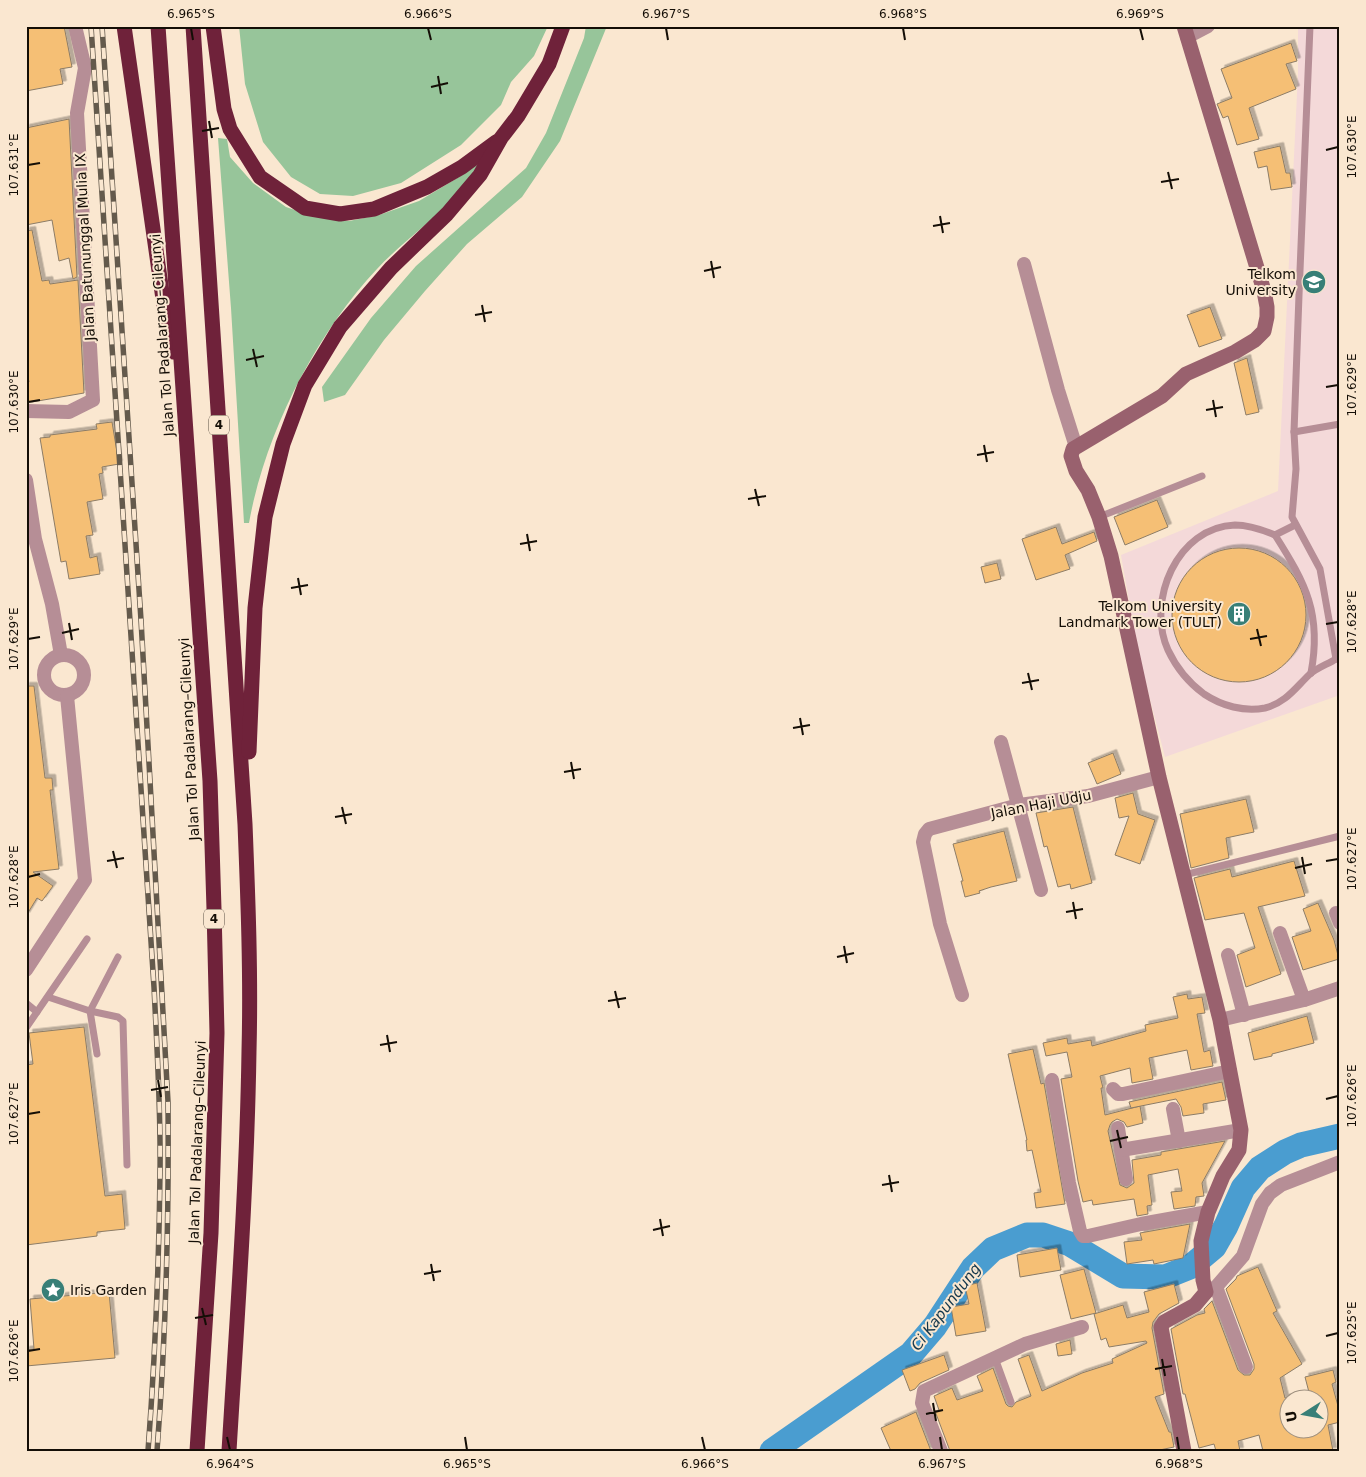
<svg xmlns="http://www.w3.org/2000/svg" width="1366" height="1477" viewBox="0 0 1366 1477" font-family="'DejaVu Sans',sans-serif">
  <style>
    .education { fill: #f4d9d9 }
    .green { fill: #97c59a }
    .lines { fill: none; stroke-linecap: round; stroke-linejoin: round }
    .river { stroke: #4a9dd0; stroke-width: 25 }
    .building { fill: #f5bf75; stroke: #8c7c66; filter: url(#shadow) }
    .lane { stroke: #b68e96; stroke-width: 7 }
    .street { stroke: #b68e96; stroke-width: 14 }
    .secondary { stroke: #99616e; stroke-width: 15 }
    .highway { stroke: #6f223a; stroke-width: 15 }
    .rail-casing { stroke: #645a4c; stroke-width: 5.5 }
    .rail { stroke: #fae7d0; stroke-width: 4; stroke-dasharray: 11; stroke-linecap: butt }
    .ticks { fill: none; stroke: #140e06; stroke-width: 2 }
    .labels { text-anchor: middle; stroke-width: 4; stroke-linejoin: round; paint-order: stroke }
    .shield { fill: #fae7d0; stroke: #594f43; stroke-width: 1 }
    .shield-label { font-size: 12px; font-weight: bold; fill: #140e06 }
    .street-label { font-size: 14px; fill: #140e06; stroke: #fae7d0 }
    .poi-label { font-size: 14px; fill: #140e06; stroke: #fae7d0; text-anchor: end }
    .water-label { font-size: 15px; font-style: italic; fill: #13374c; stroke: #fae7d0 }
    .neatline { fill: none; stroke: #140e06; stroke-width: 2 }
    .ticks-label { font-size: 12px; text-anchor: middle; fill: #140e06 }
  </style>
  <defs>
    <filter id="shadow"><feDropShadow dx="3.5" dy="-3.5" stdDeviation="0" flood-color="#0004"/></filter>
  </defs>
  <rect width="100%" height="100%" fill="#fae7d0"/>
  <path class="education" d="M 1298,26 L 1340,26 L 1340,695 L 1165,757 L 1138,653 L 1121,555 L 1278,491 L 1298,73 Z"/>
  <g class="green">
    <path d="M 239,26 L 548,26 L 534,56 L 511,82 L 501,105 L 461,145 L 401,183 L 353,196 L 320,194 L 291,177 L 263,142 L 245,84 Z"/>
    <path d="M 586,26 L 607,26 L 560,141 L 522,197 L 467,244 L 425,291 L 384,340 L 345,395 L 324,402 L 322,387 L 371,318 L 416,266 L 526,168 L 546,133 L 584,38 Z"/>
    <path d="M 218,138 L 227,139 L 230,157 L 253,183 L 286,207 L 313,216 L 349,221 L 379,215 L 419,201 L 459,177 L 482,160 C 473,172 465,185 455,196 C 431,223 401,243 377,269 C 315,335 265,434 249,523 L 244,523 L 231,308 Z"/>
  </g>
  <g class="lines">
    <path class="river" d="M 772,1451 L 911,1354 L 935,1326 L 973,1268 L 993,1249 L 1027,1235 L 1043,1235 L 1070,1244 L 1123,1276 L 1165,1277 L 1190,1267 L 1214,1247 L 1226,1226 L 1243,1188 L 1260,1168 L 1285,1152 L 1301,1145 L 1340,1136"/>
  </g>
  <g class="building">
    <path d="M 26,26 L 64,26 L 72,67 L 60,69 L 63,84 L 26,91 Z"/>
    <path d="M 1291,43 L 1297,61 L 1286,64 L 1296,89 L 1249,108 L 1259,139 L 1237,145 L 1228,116 L 1223,118 L 1217,104 L 1232,98 L 1221,69 Z"/>
    <path d="M 69,119 L 77,277 L 73,279 L 69,258 L 59,261 L 52,220 L 26,225 L 26,128 Z"/>
    <path d="M 1280,146 L 1286,173 L 1290,173 L 1292,187 L 1271,190 L 1267,166 L 1258,168 L 1254,152 Z"/>
    <path d="M 32,230 L 42,281 L 49,280 L 50,284 L 78,280 L 84,393 L 32,402 L 26,402 L 26,382 L 29,382 L 26,368 L 26,231 Z"/>
    <path d="M 1210,307 L 1222,339 L 1199,347 L 1187,315 Z"/>
    <path d="M 1247,358 L 1259,412 L 1246,415 L 1234,363 Z"/>
    <path d="M 112,422 L 119,464 L 102,467 L 103,473 L 99,474 L 103,499 L 87,502 L 93,535 L 86,536 L 90,558 L 97,556 L 100,574 L 69,579 L 66,561 L 61,562 L 40,438 L 50,437 L 50,435 L 97,429 L 96,424 Z"/>
    <path d="M 1157,500 L 1168,527 L 1125,545 L 1114,517 Z"/>
    <path d="M 1056,527 L 1062,544 L 1094,532 L 1097,541 L 1065,555 L 1070,569 L 1036,580 L 1022,539 Z"/>
    <circle cx="1239" cy="615" r="67"/>
    <path d="M 997,563 L 1001,579 L 985,583 L 981,567 Z"/>
    <path d="M 26,686 L 34,686 L 45,778 L 52,778 L 53,790 L 50,790 L 59,869 L 33,872 L 53,886 L 42,901 L 37,898 L 26,916 Z"/>
    <path d="M 1113,753 L 1121,774 L 1097,784 L 1088,763 Z"/>
    <path d="M 1133,793 L 1138,814 L 1155,820 L 1140,864 L 1115,855 L 1129,816 L 1119,818 L 1115,798 Z"/>
    <path d="M 1246,799 L 1254,832 L 1226,838 L 1229,858 L 1191,868 L 1180,814 Z"/>
    <path d="M 1073,807 L 1092,883 L 1071,889 L 1070,884 L 1058,887 L 1047,846 L 1044,847 L 1036,813 Z"/>
    <path d="M 1004,831 L 1017,881 L 991,887 L 979,891 L 980,893 L 965,897 L 961,881 L 963,881 L 953,844 Z"/>
    <path d="M 1294,861 L 1305,896 L 1258,907 L 1281,974 L 1246,987 L 1237,955 L 1255,948 L 1244,913 L 1205,920 L 1194,878 L 1230,869 L 1232,877 Z"/>
    <path d="M 1318,903 L 1334,940 L 1339,959 L 1303,970 L 1292,937 L 1311,931 L 1303,909 Z"/>
    <path d="M 1187,994 L 1188,999 L 1202,997 L 1205,1013 L 1197,1014 L 1204,1052 L 1210,1050 L 1213,1066 L 1191,1070 L 1187,1050 L 1149,1058 L 1153,1079 L 1132,1083 L 1130,1068 L 1100,1076 L 1103,1088 L 1101,1088 L 1105,1115 L 1140,1106 L 1143,1123 L 1127,1127 L 1124,1122 L 1117,1119 L 1112,1122 L 1110,1125 L 1108,1131 L 1120,1185 L 1127,1188 L 1134,1183 L 1132,1160 L 1161,1155 L 1161,1152 L 1225,1141 L 1202,1183 L 1204,1196 L 1196,1197 L 1195,1206 L 1174,1209 L 1171,1192 L 1182,1191 L 1178,1169 L 1148,1175 L 1152,1205 L 1147,1206 L 1148,1214 L 1137,1216 L 1134,1199 L 1093,1205 L 1092,1200 L 1083,1202 L 1078,1181 L 1061,1079 L 1072,1077 L 1067,1052 L 1046,1056 L 1043,1043 L 1067,1038 L 1068,1044 L 1091,1040 L 1092,1046 L 1146,1031 L 1145,1025 L 1178,1018 L 1173,997 Z"/>
    <path d="M 1307,1016 L 1314,1043 L 1272,1054 L 1272,1056 L 1254,1060 L 1248,1033 Z"/>
    <path d="M 84,1027 L 105,1196 L 122,1194 L 125,1229 L 97,1232 L 97,1236 L 26,1245 L 26,1065 L 33,1064 L 29,1033 Z"/>
    <path d="M 1033,1049 L 1041,1084 L 1044,1083 L 1065,1204 L 1036,1208 L 1034,1193 L 1041,1192 L 1032,1150 L 1027,1151 L 1026,1140 L 1027,1140 L 1008,1054 Z"/>
    <path d="M 1222,1082 L 1226,1100 L 1203,1104 L 1204,1113 L 1183,1116 L 1181,1107 L 1176,1099 L 1131,1108 L 1129,1102 Z"/>
    <path d="M 1190,1224 L 1183,1258 L 1154,1264 L 1153,1260 L 1127,1264 L 1124,1242 L 1142,1240 L 1140,1233 Z"/>
    <path d="M 1057,1248 L 1061,1270 L 1020,1277 L 1017,1255 Z"/>
    <path d="M 1258,1267 L 1277,1311 L 1273,1313 L 1302,1364 L 1280,1378 L 1285,1398 L 1288,1398 L 1288,1430 L 1318,1430 L 1318,1400 L 1311,1400 L 1305,1377 L 1333,1370 L 1336,1382 L 1332,1384 L 1338,1406 L 1340,1406 L 1340,1422 L 1328,1425 L 1333,1451 L 1263,1451 L 1259,1435 L 1238,1441 L 1240,1451 L 1216,1451 L 1214,1444 L 1199,1448 L 1185,1394 L 1183,1394 L 1171,1329 L 1197,1315 L 1205,1313 L 1204,1309 L 1212,1301 L 1238,1370 L 1244,1375 L 1250,1375 L 1254,1369 L 1254,1364 L 1226,1289 L 1236,1279 L 1237,1276 Z"/>
    <path d="M 1084,1269 L 1096,1313 L 1071,1319 L 1060,1275 Z"/>
    <path d="M 977,1283 L 986,1331 L 956,1336 L 951,1307 L 969,1304 L 965,1286 Z"/>
    <path d="M 1174,1284 L 1179,1303 L 1159,1314 L 1153,1322 L 1152,1328 L 1164,1394 L 1155,1397 L 1169,1432 L 1171,1432 L 1174,1447 L 1155,1451 L 950,1451 L 935,1411 L 939,1410 L 934,1396 L 952,1388 L 957,1400 L 983,1391 L 977,1376 L 993,1368 L 1006,1404 L 1008,1406 L 1012,1407 L 1016,1402 L 1031,1396 L 1018,1359 L 1029,1355 L 1042,1391 L 1082,1373 L 1113,1363 L 1112,1359 L 1147,1343 L 1146,1341 L 1109,1347 L 1106,1338 L 1101,1340 L 1094,1314 L 1123,1305 L 1127,1318 L 1149,1312 L 1144,1292 Z"/>
    <path d="M 109,1292 L 115,1358 L 26,1366 L 26,1350 L 34,1349 L 30,1299 Z"/>
    <path d="M 1070,1340 L 1072,1354 L 1058,1356 L 1056,1344 Z"/>
    <path d="M 944,1355 L 949,1370 L 920,1383 L 915,1389 L 910,1391 L 902,1370 Z"/>
    <path d="M 916,1412 L 931,1451 L 891,1451 L 881,1428 Z"/>
  </g>
  <g class="lines">
    <g class="lane">
      <path d="M 1310,26 L 1299,295 L 1294,432 L 1296,469 L 1292,517 L 1320,569 L 1336,659 L 1340,658"/>
      <path d="M 1294,432 L 1340,424"/>
      <path d="M 1099,517 L 1202,476"/>
      <path d="M 1295,525 L 1275,535 C 1263,530 1248,525 1235,525 C 1177,527 1146,601 1168,650 C 1176,667 1189,683 1204,694 C 1222,706 1244,712 1265,708 C 1286,703 1296,687 1310,674 C 1317,668 1328,664 1336,659"/>
      <path d="M 1275,535 C 1306,584 1322,614 1311,673"/>
      <path d="M 1184,875 L 1340,836"/>
      <path d="M 48,997 L 90,1011 L 118,1017 L 123,1021 L 127,1165"/>
      <path d="M 26,1003 L 37,1012"/>
      <path d="M 26,1028 L 87,939"/>
      <path d="M 97,1054 L 90,1011 L 118,957"/>
      <path d="M 995,1358 L 1011,1402"/>
    </g>
    <g class="street">
      <path d="M 1187,37 L 1208,26"/>
      <path d="M 1024,264 L 1058,390 L 1076,447"/>
      <path d="M 26,411 L 69,412 L 93,400 L 77,113 L 85,68 L 75,26"/>
      <path d="M 26,480 L 35,539 L 52,604 L 61,655"/>
      <circle cx="64" cy="675" r="20"/>
      <path d="M 1001,742 L 1041,890"/>
      <path d="M 1336,913 L 1340,923"/>
      <path d="M 1280,933 L 1304,1000"/>
      <path d="M 1228,955 L 1244,1015"/>
      <path d="M 26,970 L 85,880 L 67,696"/>
      <path d="M 962,995 L 940,924 L 923,842 L 925,834 L 929,829 L 1019,805 L 1088,796 L 1159,777"/>
      <path d="M 1220,1020 L 1304,1000 L 1340,988"/>
      <path d="M 1052,1080 L 1069,1183 L 1080,1231 L 1083,1236 L 1088,1236 L 1141,1224 L 1208,1212"/>
      <path d="M 1113,1089 L 1118,1094 L 1123,1094 L 1230,1071"/>
      <path d="M 1173,1109 L 1179,1141"/>
      <path d="M 1118,1128 L 1126,1179"/>
      <path d="M 1121,1150 L 1241,1130"/>
      <path d="M 1216,1287 L 1246,1367"/>
      <path d="M 1206,1292 L 1216,1287 L 1243,1256 L 1262,1204 L 1270,1193 L 1281,1185 L 1340,1162"/>
      <path d="M 941,1451 L 922,1403 L 924,1391 L 1025,1344 L 1082,1327"/>
    </g>
    <path class="secondary" d="M 1184,26 L 1264,291 L 1267,307 L 1267,317 L 1264,331 L 1255,340 L 1235,352 L 1186,374 L 1162,396 L 1073,449 L 1071,456 L 1076,471 L 1088,490 L 1099,517 L 1111,556 L 1159,777 L 1220,1020 L 1241,1130 L 1239,1150 L 1223,1176 L 1208,1212 L 1201,1241 L 1203,1280 L 1206,1292 L 1195,1305 L 1164,1322 L 1161,1327 L 1184,1451"/>
    <g class="highway">
      <path d="M 124,26 L 168,334 L 173,352"/>
      <path d="M 158,26 L 210,781 L 214,909 L 217,1033 L 211,1233 L 197,1451"/>
      <path d="M 193,26 L 245,824 C 248,899 251,975 249,1051 C 247,1184 237,1318 229,1451"/>
      <path d="M 213,26 L 224,109 L 230,129 L 260,177 L 305,208 L 340,214 L 374,209 L 427,187 L 462,167 L 496,142"/>
      <path d="M 249,752 L 255,608 L 265,517 L 283,444 L 305,385 L 340,327 L 391,268 L 447,214 L 480,175 L 501,138 L 518,116 L 549,64 L 563,26"/>
    </g>
    <g class="rail-casing">
      <g id="rail">
        <path d="M 91,26 L 154,987 C 157,1049 161,1111 160,1173 C 159,1266 155,1358 148,1451"/>
        <path d="M 102,26 L 141,620 L 168,1102 C 169,1218 166,1335 157,1451"/>
      </g>
    </g>
    <use href="#rail" class="rail"/>
  </g>
  <path class="ticks" d="M 191,28 L 193,40M 428,28 L 431,40M 666,28 L 668,40M 903,28 L 905,40M 1140,28 L 1143,40M 438,76 L 441,94M 431,87 L 448,83M 209,121 L 212,138M 202,131 L 219,128M 1326,150 L 1338,147M 28,165 L 40,163M 1168,172 L 1172,189M 1161,182 L 1179,179M 940,216 L 943,233M 933,226 L 950,223M 711,261 L 714,278M 704,271 L 721,267M 482,305 L 485,322M 475,315 L 492,312M 253,349 L 257,367M 246,360 L 264,356M 1326,387 L 1338,385M 1213,400 L 1216,417M 28,402 L 40,400M 1206,410 L 1223,407M 984,445 L 987,462M 977,455 L 994,452M 755,489 L 759,506M 748,499 L 766,496M 527,534 L 530,551M 520,544 L 537,541M 298,578 L 301,595M 291,588 L 308,585M 69,623 L 72,640M 1326,624 L 1338,622M 1257,629 L 1261,646M 62,633 L 79,629M 28,639 L 40,637M 1250,639 L 1267,636M 1028,673 L 1032,690M 1022,683 L 1039,680M 800,718 L 803,735M 793,728 L 810,725M 571,762 L 574,779M 564,772 L 581,769M 342,807 L 346,824M 335,817 L 352,814M 113,851 L 117,868M 1302,857 L 1305,874M 107,861 L 124,858M 1326,861 L 1338,859M 1295,868 L 1312,864M 28,877 L 40,874M 1073,902 L 1076,919M 1066,912 L 1083,909M 844,946 L 847,963M 837,957 L 854,953M 615,991 L 619,1008M 608,1001 L 626,998M 387,1035 L 390,1052M 380,1045 L 397,1042M 158,1080 L 161,1097M 151,1090 L 168,1087M 1326,1099 L 1338,1096M 28,1114 L 40,1112M 1117,1130 L 1121,1148M 1110,1141 L 1128,1137M 889,1175 L 892,1192M 882,1185 L 899,1182M 660,1219 L 663,1236M 653,1230 L 670,1226M 431,1264 L 434,1281M 424,1274 L 441,1271M 202,1308 L 206,1325M 195,1318 L 213,1315M 1326,1336 L 1338,1333M 28,1351 L 40,1349M 1162,1359 L 1165,1376M 1155,1369 L 1172,1366M 933,1403 L 936,1421M 926,1414 L 943,1410M 227,1437 L 230,1450M 465,1437 L 467,1450M 702,1437 L 705,1450M 940,1437 L 942,1450M 1177,1437 L 1179,1450"/>
  <defs>
    <g id="university-disc" transform="scale(1.25)"><circle r="9.5" fill="#387f77" stroke="#fae7d0"/><path d="M0-5L7-2L0 1L-7-2ZM-4 1L0 2.5L4 1V4Q0 6-4 4Z" fill="#fff"/></g>
    <g id="building-disc" transform="scale(1.25)"><circle r="9.5" fill="#387f77" stroke="#fae7d0"/><path d="M-4-6H4V6H1V3H-1V6H-4ZM-2.5-4.3h1.7v1.8h-1.7ZM.8-4.3h1.7v1.8H.8ZM-2.5-1h1.7V.8h-1.7ZM.8-1h1.7V.8H.8Z" fill="#fff"/></g>
    <g id="sight-disc" transform="scale(1.25)"><circle r="9.5" fill="#387f77" stroke="#fae7d0"/><path d="M0-6L1.8-2.2L6-1.7L2.9 1.2L3.7 5.4L0 3.3L-3.7 5.4L-2.9 1.2L-6-1.7L-1.8-2.2Z" fill="#fff"/></g>
  </defs>
  <g fill-rule="evenodd">
    <use href="#university-disc" x="1314" y="282"/>
    <use href="#building-disc" x="1239" y="614"/>
    <use href="#sight-disc" x="53" y="1290"/>
  </g>
  <g class="labels">
    <g class="shield">
      <rect x="209" y="415.5" width="20" height="19" rx="4"/>
      <rect x="204" y="909.5" width="20" height="19" rx="4"/>
    </g>
    <g class="shield-label">
      <text x="219" y="429">4</text>
      <text x="214" y="923">4</text>
    </g>
    <g class="street-label">
      <text transform="translate(85 247) rotate(-93)" y="5">Jalan Batununggal Mulia IX</text>
      <text transform="translate(162 335) rotate(-94)" y="5">Jalan Tol Padalarang–Cileunyi</text>
      <text transform="translate(189 739) rotate(-93)" y="5">Jalan Tol Padalarang–Cileunyi</text>
      <text transform="translate(1041 804) rotate(-11)" y="5">Jalan Haji Udju</text>
      <text transform="translate(197 1142) rotate(-88)" y="5">Jalan Tol Padalarang–Cileunyi</text>
    </g>
    <g class="poi-label">
      <text x="1296" y="279">Telkom<tspan x="1296" dy="16">University</tspan></text>
      <text x="1222" y="611">Telkom University<tspan x="1222" dy="16">Landmark Tower (TULT)</tspan></text>
      <text x="70" y="1295" text-anchor="start">Iris Garden</text>
    </g>
    <g class="water-label">
      <text transform="translate(946 1307) rotate(-53)" y="5">Ci Kapundung</text>
    </g>
  </g>
  <rect width="1366" height="1477" fill="none" stroke="#fae7d0" stroke-width="55"/>
  <g transform="translate(1304 1414) rotate(259)"><circle r="24" fill="#fae7d0" stroke="#9e907f"/>
  <path d="M0-4L9 19L0 12L-9 19Z" fill="#387f77"/>
  <text y="-8" font-size="14" font-weight="bold" text-anchor="middle" fill="#140e06">U</text>
  </g>
  <rect x="28" y="28" width="1310" height="1422" class="neatline"/>
  <g class="ticks-label">
    <text x="191" y="18">6.965°S</text>
    <text x="428" y="18">6.966°S</text>
    <text x="666" y="18">6.967°S</text>
    <text x="903" y="18">6.968°S</text>
    <text x="1140" y="18">6.969°S</text>
    <text transform="translate(1352 147) rotate(-90)" y="4">107.630°E</text>
    <text transform="translate(14 165) rotate(-90)" y="4">107.631°E</text>
    <text transform="translate(1352 385) rotate(-90)" y="4">107.629°E</text>
    <text transform="translate(14 402) rotate(-90)" y="4">107.630°E</text>
    <text transform="translate(1352 622) rotate(-90)" y="4">107.628°E</text>
    <text transform="translate(14 639) rotate(-90)" y="4">107.629°E</text>
    <text transform="translate(1352 859) rotate(-90)" y="4">107.627°E</text>
    <text transform="translate(14 877) rotate(-90)" y="4">107.628°E</text>
    <text transform="translate(1352 1096) rotate(-90)" y="4">107.626°E</text>
    <text transform="translate(14 1114) rotate(-90)" y="4">107.627°E</text>
    <text transform="translate(1352 1333) rotate(-90)" y="4">107.625°E</text>
    <text transform="translate(14 1351) rotate(-90)" y="4">107.626°E</text>
    <text x="230" y="1468">6.964°S</text>
    <text x="467" y="1468">6.965°S</text>
    <text x="705" y="1468">6.966°S</text>
    <text x="942" y="1468">6.967°S</text>
    <text x="1179" y="1468">6.968°S</text>
  </g>
</svg>
